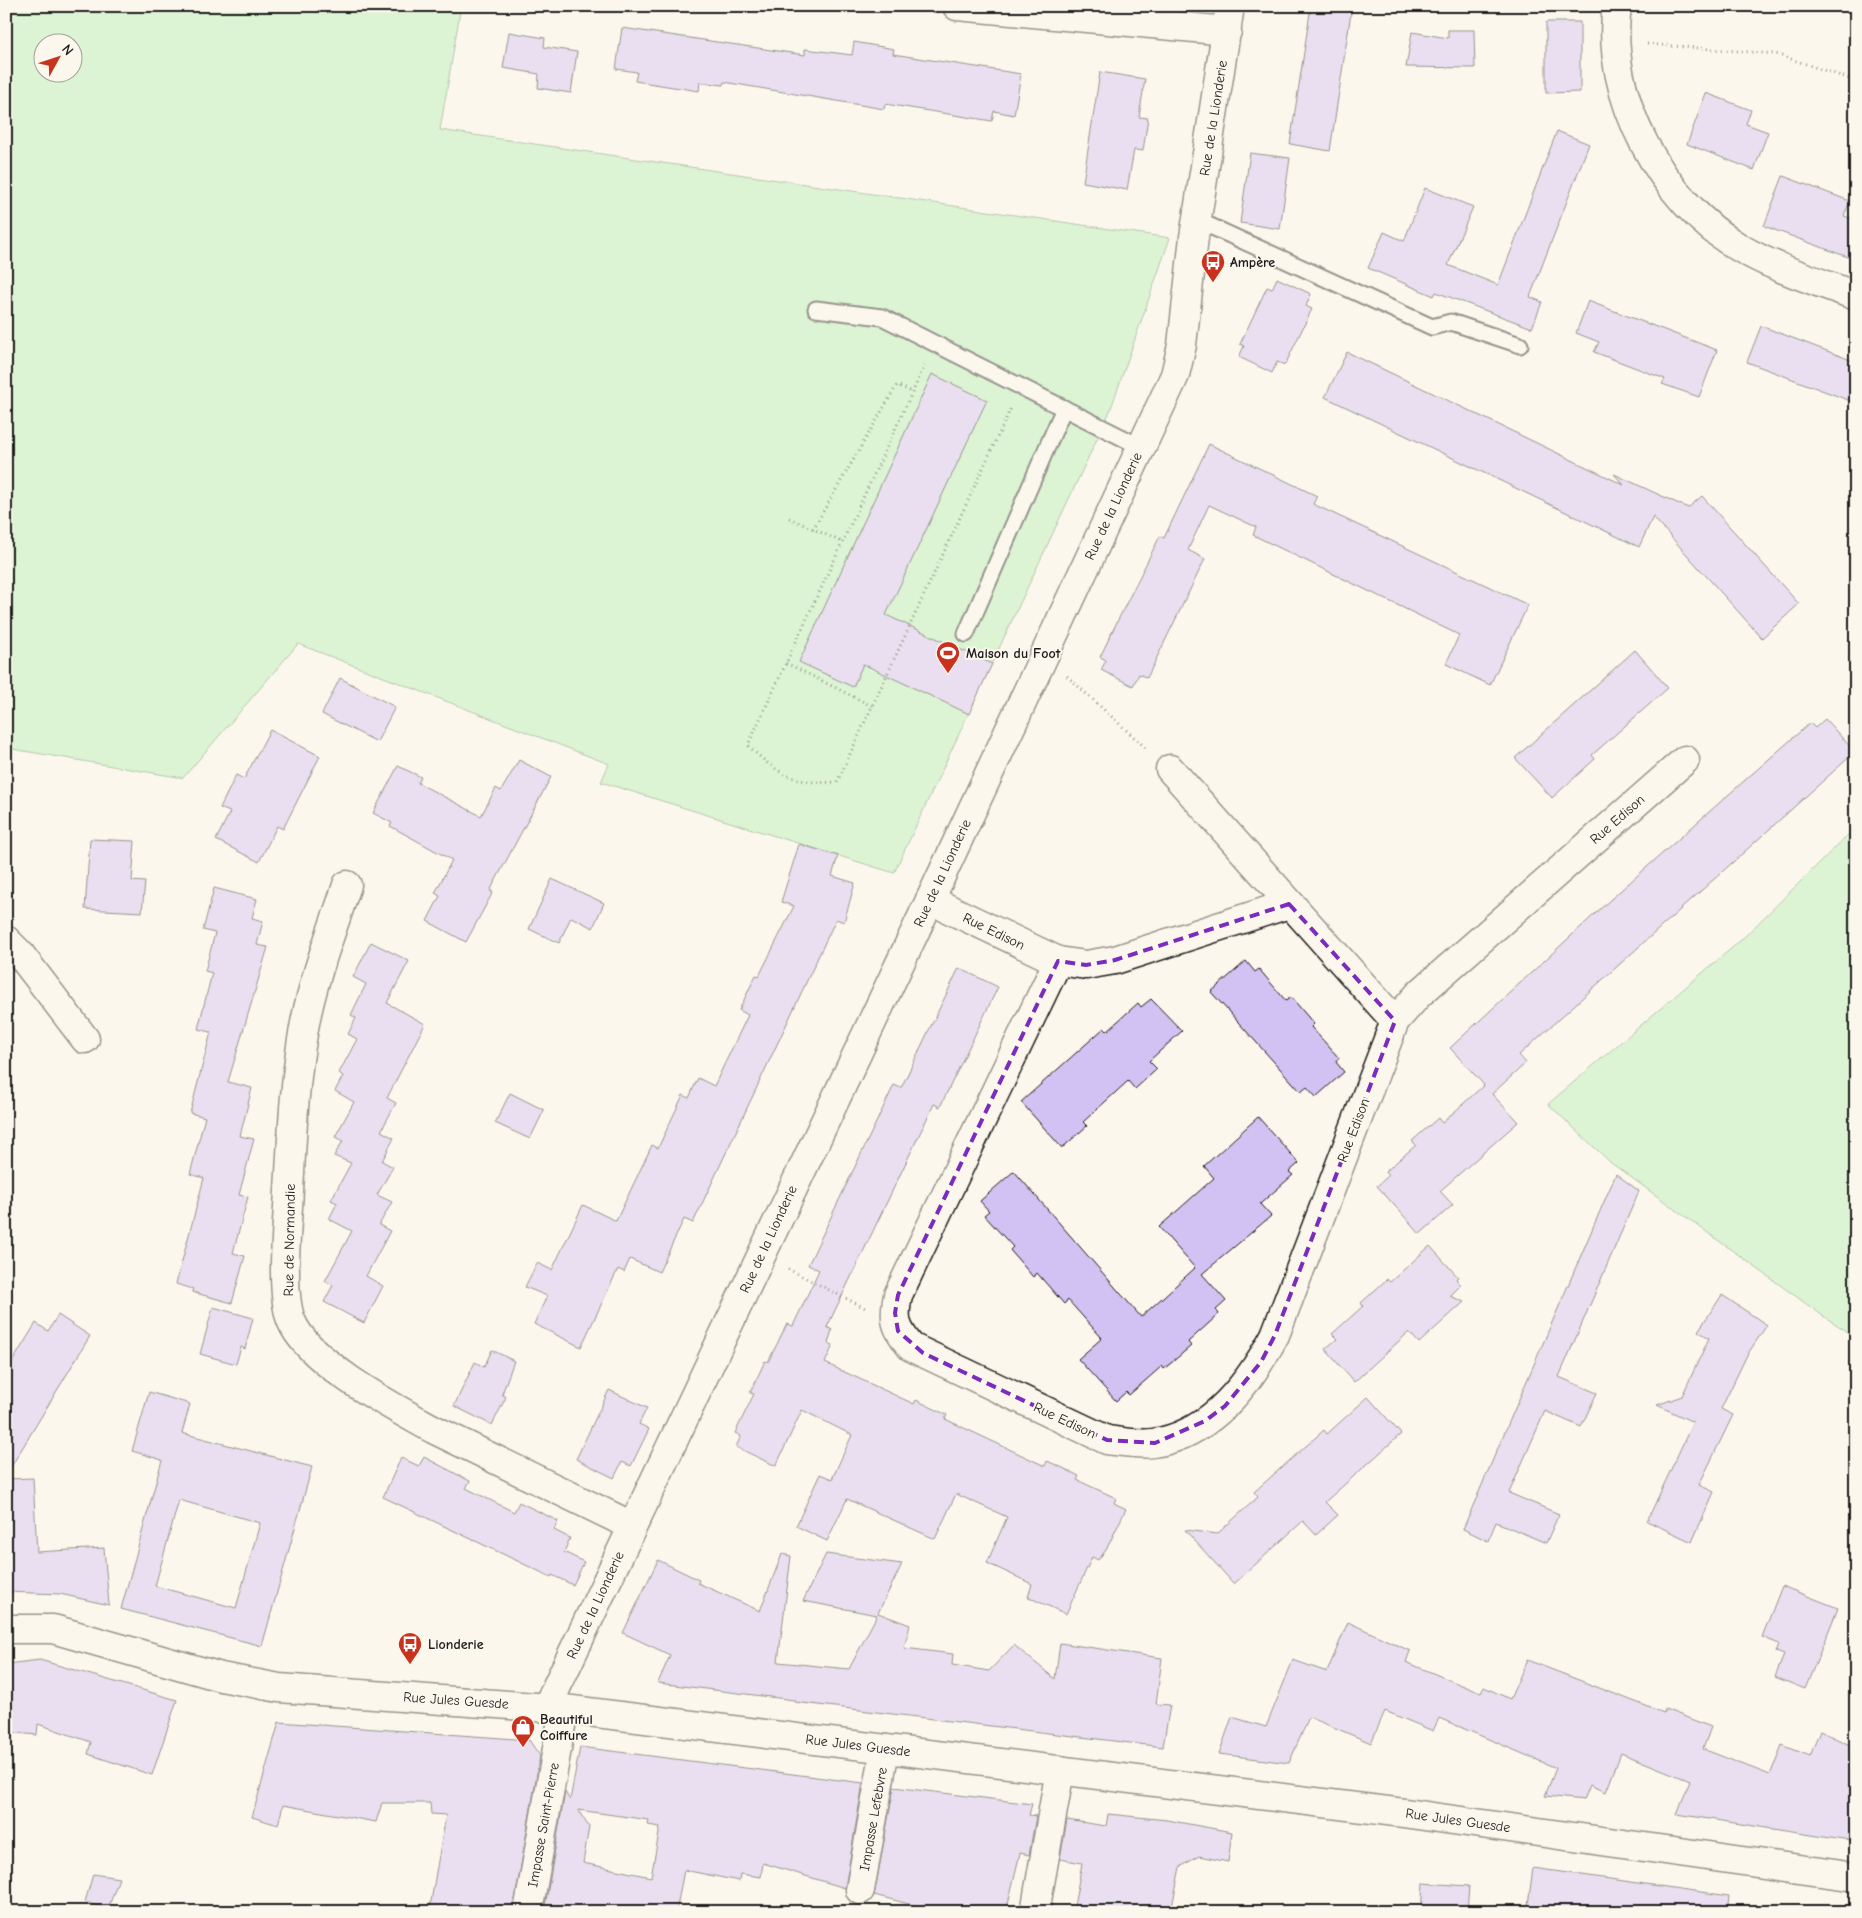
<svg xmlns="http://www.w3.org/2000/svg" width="1862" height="1918" viewBox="0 0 1862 1918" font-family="'Comic Neue',sans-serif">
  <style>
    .green { fill: #b6f0b3; stroke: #698668; fill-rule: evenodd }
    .building { fill: #d2c2f3; stroke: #1c1c1c; fill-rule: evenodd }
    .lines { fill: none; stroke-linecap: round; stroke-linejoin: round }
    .service-casing { stroke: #1c1c1c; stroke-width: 19 }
    .minor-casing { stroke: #1c1c1c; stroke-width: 31 }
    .secondary-casing { stroke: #1c1c1c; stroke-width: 31 }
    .path { stroke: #1c1c1c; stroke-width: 3; stroke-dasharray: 1 4; stroke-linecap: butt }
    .service { stroke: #fbf7ec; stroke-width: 15 }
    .minor { stroke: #fbf7ec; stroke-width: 28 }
    .secondary { stroke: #fbf7ec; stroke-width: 28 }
    .marked { fill: none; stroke: #7b2cbf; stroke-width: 4; stroke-dasharray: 10 6; stroke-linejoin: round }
    .labels { text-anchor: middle; stroke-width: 4; stroke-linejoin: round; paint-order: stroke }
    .street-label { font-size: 14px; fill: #1c1c1c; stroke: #fbf7ec }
    .poi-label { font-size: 14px; font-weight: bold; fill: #1c1c1c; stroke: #fbf7ec; text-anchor: start }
  </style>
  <rect width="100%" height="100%" fill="#fbf7ec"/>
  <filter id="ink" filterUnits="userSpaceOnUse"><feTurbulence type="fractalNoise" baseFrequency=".02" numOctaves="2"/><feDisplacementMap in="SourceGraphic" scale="10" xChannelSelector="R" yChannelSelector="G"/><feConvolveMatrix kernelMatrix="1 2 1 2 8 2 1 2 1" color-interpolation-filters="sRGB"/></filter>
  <g filter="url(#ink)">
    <g class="green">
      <path d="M 6,6 L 461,6 L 440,130 L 1170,238 L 1110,411 L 894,873 L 601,782 L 609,764 L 298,644 L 183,778 L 6,748 ZM 42,42 L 72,42 L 72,72 L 42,72 Z"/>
      <path d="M 1856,827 L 1856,1337 L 1823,1316 L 1611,1163 L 1548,1104 L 1740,941 Z"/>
    </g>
    <g class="building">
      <path d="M 1311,6 L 1352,6 L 1330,151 L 1290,144 Z"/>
      <path d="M 1546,22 L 1580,22 L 1580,92 L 1546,93 Z"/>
      <path d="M 622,28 L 805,55 L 805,49 L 852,55 L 854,42 L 894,49 L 893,54 L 1021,74 L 1014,115 L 994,111 L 992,121 L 885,104 L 884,109 L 724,82 L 723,85 L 700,82 L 699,91 L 635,81 L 637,72 L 616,69 Z"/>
      <path d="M 1448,30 L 1474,30 L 1475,68 L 1406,67 L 1412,32 L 1448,38 Z"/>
      <path d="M 509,32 L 545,38 L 544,47 L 577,52 L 571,93 L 538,88 L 539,74 L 503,68 Z"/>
      <path d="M 1100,72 L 1145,79 L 1139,117 L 1148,118 L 1143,151 L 1134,150 L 1127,190 L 1083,182 Z"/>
      <path d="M 1706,93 L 1751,110 L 1746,124 L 1768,132 L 1754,170 L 1687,144 Z"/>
      <path d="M 1557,131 L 1589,144 L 1530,297 L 1542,302 L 1532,328 L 1436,292 L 1434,296 L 1368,268 L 1384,232 L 1404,241 L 1425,188 L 1473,207 L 1448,265 L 1498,285 Z"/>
      <path d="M 1250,153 L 1290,158 L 1280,229 L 1240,223 Z"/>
      <path d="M 1783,176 L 1850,201 L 1844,216 L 1856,220 L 1856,260 L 1764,226 Z"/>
      <path d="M 1277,278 L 1311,294 L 1306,306 L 1312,309 L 1285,365 L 1277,362 L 1272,373 L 1239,357 L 1244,346 L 1240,344 L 1267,287 L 1272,289 Z"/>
      <path d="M 1588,301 L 1717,350 L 1699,397 L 1662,384 L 1665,379 L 1594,352 L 1599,342 L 1576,333 Z"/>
      <path d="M 1761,326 L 1856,362 L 1856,403 L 1747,362 Z"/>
      <path d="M 1347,352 L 1624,485 L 1614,474 L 1688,508 L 1702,496 L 1799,604 L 1762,638 L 1653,517 L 1639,547 L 1325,397 Z"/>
      <path d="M 932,374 L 987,400 L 886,615 L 992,664 L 969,714 L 863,664 L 853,687 L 799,662 Z"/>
      <path d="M 1209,444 L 1317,496 L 1313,504 L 1528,605 L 1490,685 L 1446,664 L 1459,635 L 1253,535 L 1256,527 L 1209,505 L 1188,550 L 1205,559 L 1147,678 L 1139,674 L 1133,686 L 1101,670 L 1106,660 L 1100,657 L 1115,626 L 1160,536 L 1164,538 Z"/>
      <path d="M 1635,650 L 1668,688 L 1592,755 L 1595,759 L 1552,798 L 1515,758 Z"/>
      <path d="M 340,678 L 395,707 L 377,742 L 322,714 Z"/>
      <path d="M 1825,719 L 1855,752 L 1519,1055 L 1526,1063 L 1492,1094 L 1518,1122 L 1440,1191 L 1453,1205 L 1420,1234 L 1377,1186 L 1388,1176 L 1385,1172 L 1416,1145 L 1412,1141 L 1438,1118 L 1442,1123 L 1484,1085 L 1450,1048 L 1611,899 L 1744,781 L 1810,723 L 1815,728 Z"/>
      <path d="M 270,730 L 320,756 L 283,829 L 277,826 L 259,862 L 216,840 L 230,812 L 220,808 L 236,775 L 244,779 Z"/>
      <path d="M 519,760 L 551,777 L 490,891 L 493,892 L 466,942 L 427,921 L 440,896 L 435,893 L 452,860 L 390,826 L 392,823 L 373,813 L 398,766 L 421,777 L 418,783 L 481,816 L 496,788 L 501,791 Z"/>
      <path d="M 90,839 L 135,841 L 132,881 L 145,882 L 142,912 L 85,909 Z"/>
      <path d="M 799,844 L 838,856 L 832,876 L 855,883 L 844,922 L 836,919 L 693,1223 L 684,1219 L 659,1272 L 630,1259 L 624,1272 L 618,1269 L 581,1347 L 534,1324 L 547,1296 L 525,1287 L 537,1263 L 552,1270 L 583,1205 L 616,1221 L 652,1145 L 658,1148 L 683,1095 L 689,1098 L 698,1078 L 714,1086 L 748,1015 L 739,1010 L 756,975 L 759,976 L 794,906 L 781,902 Z"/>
      <path d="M 552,879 L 604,903 L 593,928 L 571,917 L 559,943 L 529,929 Z"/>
      <path d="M 214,888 L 257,899 L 252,918 L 263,921 L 257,945 L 268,947 L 228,1082 L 252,1088 L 240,1136 L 254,1139 L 239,1195 L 248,1197 L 233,1253 L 245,1256 L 232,1303 L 192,1292 L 193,1289 L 176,1284 L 204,1178 L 190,1174 L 205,1117 L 190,1113 L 211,1032 L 198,1029 L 212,973 L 205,971 L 215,933 L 203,930 Z"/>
      <path d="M 371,942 L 409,961 L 387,1003 L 425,1024 L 387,1098 L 396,1103 L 381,1131 L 394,1138 L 382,1161 L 393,1167 L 377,1195 L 392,1202 L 379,1225 L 390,1231 L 366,1276 L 383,1286 L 364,1323 L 324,1302 L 333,1285 L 325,1281 L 352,1231 L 329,1219 L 337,1203 L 331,1200 L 351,1163 L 334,1156 L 343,1141 L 335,1137 L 354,1102 L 335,1091 L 343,1076 L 339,1073 L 357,1039 L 348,1034 L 356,1018 L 351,1015 L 366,984 L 353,977 Z"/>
      <path d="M 1246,961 L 1255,972 L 1259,969 L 1286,1001 L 1291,997 L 1314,1024 L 1311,1027 L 1339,1058 L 1336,1062 L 1344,1072 L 1316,1097 L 1307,1087 L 1301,1092 L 1211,992 Z"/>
      <path d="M 959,968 L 998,987 L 940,1107 L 934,1104 L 827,1327 L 832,1330 L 828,1343 L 833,1345 L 825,1363 L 914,1404 L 916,1400 L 947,1415 L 945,1419 L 1045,1466 L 1047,1461 L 1063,1468 L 1079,1476 L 1077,1480 L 1116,1498 L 1114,1503 L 1126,1509 L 1106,1550 L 1098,1560 L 1092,1557 L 1066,1614 L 1028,1597 L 1032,1584 L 987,1563 L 1007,1517 L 956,1494 L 935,1539 L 847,1499 L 827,1541 L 796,1526 L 820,1474 L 832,1479 L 852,1435 L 802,1410 L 776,1466 L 736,1447 L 741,1436 L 735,1433 L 754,1394 L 750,1393 L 765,1361 L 768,1362 L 787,1324 L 793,1326 L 819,1270 L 808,1265 L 894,1085 L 901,1088 Z"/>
      <path d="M 1151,999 L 1182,1031 L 1149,1061 L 1157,1069 L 1135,1089 L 1128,1081 L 1083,1122 L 1087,1126 L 1062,1148 L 1021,1102 L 1104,1028 L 1107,1031 L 1138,1003 L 1141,1007 Z"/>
      <path d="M 510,1093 L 544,1110 L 530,1139 L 495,1123 Z"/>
      <path d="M 1258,1117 L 1299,1163 L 1289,1172 L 1293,1175 L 1260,1204 L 1271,1216 L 1202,1274 L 1226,1301 L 1216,1310 L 1219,1314 L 1188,1342 L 1191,1346 L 1164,1369 L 1162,1366 L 1129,1395 L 1126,1392 L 1116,1401 L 1078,1359 L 1102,1338 L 1068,1300 L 1064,1304 L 1037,1273 L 1033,1277 L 1010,1250 L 1013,1247 L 984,1215 L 989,1211 L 980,1201 L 1014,1171 L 1141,1317 L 1195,1268 L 1159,1227 L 1214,1178 L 1204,1166 Z"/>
      <path d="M 1616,1174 L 1639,1191 L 1559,1377 L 1597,1393 L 1581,1427 L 1545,1411 L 1509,1493 L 1559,1514 L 1546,1543 L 1496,1522 L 1488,1541 L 1463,1529 Z"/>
      <path d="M 1430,1246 L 1458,1277 L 1456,1279 L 1461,1285 L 1450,1296 L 1464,1302 L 1419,1343 L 1409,1332 L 1354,1382 L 1325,1349 L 1337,1339 L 1332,1334 L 1363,1306 L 1361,1303 L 1387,1279 L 1390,1282 Z"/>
      <path d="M 1722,1295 L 1767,1325 L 1747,1355 L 1721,1409 L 1733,1415 L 1699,1485 L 1714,1492 L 1692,1542 L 1647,1521 L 1693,1422 L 1657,1405 L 1682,1396 L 1709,1338 L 1698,1331 Z"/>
      <path d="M 213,1307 L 253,1318 L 245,1349 L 241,1347 L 236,1364 L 200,1354 Z"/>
      <path d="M 58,1315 L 90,1336 L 6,1475 L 6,1372 L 36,1323 L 48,1331 Z"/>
      <path d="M 492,1350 L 514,1361 L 502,1394 L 506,1397 L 492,1425 L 454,1406 L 475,1362 L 484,1367 Z"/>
      <path d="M 609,1390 L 647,1408 L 639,1424 L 649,1429 L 631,1466 L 622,1462 L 614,1478 L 576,1459 Z"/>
      <path d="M 149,1392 L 190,1404 L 182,1433 L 312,1467 L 262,1646 L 121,1609 L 162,1460 L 132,1451 ZM 179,1500 L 260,1523 L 236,1608 L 155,1586 Z"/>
      <path d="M 1368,1397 L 1401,1434 L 1325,1502 L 1338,1515 L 1316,1535 L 1303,1521 L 1234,1584 L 1185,1530 L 1217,1534 L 1258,1497 L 1254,1492 L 1324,1430 L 1327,1434 Z"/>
      <path d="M 424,1457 L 470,1481 L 466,1488 L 514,1512 L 519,1502 L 558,1521 L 554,1530 L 570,1538 L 564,1552 L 584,1562 L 573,1585 L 552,1575 L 551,1577 L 383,1497 L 401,1458 L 419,1466 Z"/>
      <path d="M 33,1478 L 37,1552 L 104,1548 L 109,1605 L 60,1594 L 6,1592 L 6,1479 Z"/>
      <path d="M 782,1554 L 791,1556 L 778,1662 L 849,1669 L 877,1615 L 803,1601 L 826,1554 L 902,1564 L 878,1613 L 910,1625 L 904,1648 L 953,1654 L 952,1665 L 989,1671 L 1014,1645 L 1055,1679 L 1060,1643 L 1162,1658 L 1156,1704 L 1170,1705 L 1163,1747 L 794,1702 L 794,1700 L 658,1683 L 670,1655 L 623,1633 L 658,1560 L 699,1580 L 698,1583 L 760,1611 Z"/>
      <path d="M 1782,1586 L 1838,1608 L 1805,1689 L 1775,1677 L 1784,1655 L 1776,1652 L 1779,1644 L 1762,1637 Z"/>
      <path d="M 1348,1622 L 1410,1651 L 1406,1662 L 1481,1693 L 1484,1687 L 1510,1699 L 1527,1660 L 1664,1713 L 1665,1709 L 1711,1727 L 1703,1749 L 1770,1775 L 1782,1745 L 1810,1756 L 1820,1731 L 1856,1748 L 1856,1842 L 1677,1814 L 1690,1781 L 1621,1753 L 1606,1792 L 1590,1785 L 1584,1800 L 1545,1796 L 1556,1768 L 1439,1718 L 1433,1731 L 1385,1711 L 1371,1743 L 1309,1717 L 1289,1763 L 1219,1754 L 1232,1717 L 1266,1727 L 1293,1660 L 1327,1672 Z"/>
      <path d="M 40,1660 L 177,1700 L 152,1775 L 88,1754 L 91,1742 L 38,1724 L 37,1735 L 6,1732 L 6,1664 Z"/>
      <path d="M 279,1722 L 529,1740 L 540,1756 L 513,1912 L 457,1912 L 430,1907 L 446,1815 L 431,1814 L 430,1803 L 382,1803 L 376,1822 L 283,1805 L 278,1825 L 252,1817 Z"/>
      <path d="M 580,1747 L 863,1783 L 845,1888 L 763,1863 L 761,1877 L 740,1874 L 739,1881 L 684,1870 L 676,1912 L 544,1912 L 565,1792 L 570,1800 ZM 578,1810 L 649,1820 L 648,1825 L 660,1827 L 651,1877 L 583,1863 L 589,1827 Z"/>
      <path d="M 894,1787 L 1032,1804 L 1029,1815 L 1036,1816 L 1029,1855 L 1020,1853 L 1006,1912 L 940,1912 L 874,1895 Z"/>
      <path d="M 1108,1814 L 1167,1820 L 1232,1832 L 1228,1862 L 1199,1856 L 1180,1867 L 1171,1912 L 1073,1912 L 1082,1863 L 1060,1859 L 1067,1820 L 1106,1826 Z"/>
      <path d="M 1533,1868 L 1729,1896 L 1727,1912 L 1527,1912 Z"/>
      <path d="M 93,1874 L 119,1878 L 108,1909 L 85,1902 Z"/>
      <path d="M 1423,1883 L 1469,1886 L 1467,1912 L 1421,1912 Z"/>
    </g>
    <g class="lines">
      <g class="service-casing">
        <g id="service">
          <path d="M 1197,220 L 1432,327 L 1451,322 L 1520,345"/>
          <path d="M 816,309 L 882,317 L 1141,447"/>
          <path d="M 966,634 L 1064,408"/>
        </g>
      </g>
      <g class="minor-casing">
        <g id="minor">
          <path d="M 957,6 L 1227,31"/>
          <path d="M 1617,6 C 1604,97 1662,202 1740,248 C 1776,269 1817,281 1856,296"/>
          <path d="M 1170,769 L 1395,1021"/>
          <path d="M 347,885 C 332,931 314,976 305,1023 C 293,1084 292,1146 288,1207 C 286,1237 281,1293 291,1320 C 307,1362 395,1408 433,1429 L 632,1526"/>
          <path d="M 930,900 L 1058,961 L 1086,965 L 1115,960 L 1289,904"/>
          <path d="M 6,940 L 20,954 L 85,1039"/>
          <path d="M 1058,961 L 898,1295 C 893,1320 895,1327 911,1347 L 1107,1440 C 1123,1442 1138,1445 1153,1443 C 1211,1435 1250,1382 1275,1335 L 1395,1021 L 1419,994 L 1685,760"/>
          <path d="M 547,1707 L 930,900 L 1175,375 L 1182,345 L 1194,237 L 1230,6"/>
          <path d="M 860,1890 L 885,1749"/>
          <path d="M 528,1912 L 564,1709"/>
          <path d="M 1035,1912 L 1060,1770"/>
        </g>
      </g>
      <g class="secondary-casing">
        <path id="secondary" d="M 6,1629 L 53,1629 L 221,1677 L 279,1688 L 564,1709 L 1404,1813 L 1856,1877"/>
      </g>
      <g class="path">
        <path d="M 1647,44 L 1776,54 L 1856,81"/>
        <path d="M 925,365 L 748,745 C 776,774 796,785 837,782 L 1011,408"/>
        <path d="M 789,518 L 842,542"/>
        <path d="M 813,529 L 897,385 L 912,392"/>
        <path d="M 786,663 L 872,706"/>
        <path d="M 1067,676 L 1147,749"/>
        <path d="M 788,1269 L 865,1308"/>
      </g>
      <use href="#service" class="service"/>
      <use href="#minor" class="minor"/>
      <use href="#secondary" class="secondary"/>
    </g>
  </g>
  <path d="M0 0H1862V1918H0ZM 1289,904 L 1395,1021 L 1275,1335 L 1261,1362 L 1225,1406 L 1205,1421 L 1155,1443 L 1107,1440 L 923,1353 L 898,1331 L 895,1313 L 898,1295 L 1058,961 L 1086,965 L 1115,960 Z" fill="#fbf7ec" fill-opacity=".55" fill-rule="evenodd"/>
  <path class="marked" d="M 1289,904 L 1395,1021 L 1275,1335 L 1261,1362 L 1225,1406 L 1205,1421 L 1155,1443 L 1107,1440 L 923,1353 L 898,1331 L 895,1313 L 898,1295 L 1058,961 L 1086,965 L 1115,960 Z"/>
  <defs>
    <g id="bus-pin" transform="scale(1.25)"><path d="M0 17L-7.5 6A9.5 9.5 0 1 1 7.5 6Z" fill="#c8321e" stroke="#fbf7ec"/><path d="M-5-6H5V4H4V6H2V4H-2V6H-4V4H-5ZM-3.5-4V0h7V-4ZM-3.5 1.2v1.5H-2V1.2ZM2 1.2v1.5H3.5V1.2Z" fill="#fff"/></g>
    <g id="stadium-pin" transform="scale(1.25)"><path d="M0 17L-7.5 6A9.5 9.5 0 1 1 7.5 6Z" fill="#c8321e" stroke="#fbf7ec"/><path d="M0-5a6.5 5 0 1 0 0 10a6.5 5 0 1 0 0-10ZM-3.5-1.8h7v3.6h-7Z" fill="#fff"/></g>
    <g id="shop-pin" transform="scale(1.25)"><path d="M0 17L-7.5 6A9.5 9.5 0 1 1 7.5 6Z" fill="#c8321e" stroke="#fbf7ec"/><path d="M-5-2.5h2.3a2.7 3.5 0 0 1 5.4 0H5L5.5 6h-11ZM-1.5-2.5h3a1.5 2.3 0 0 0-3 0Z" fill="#fff"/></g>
  </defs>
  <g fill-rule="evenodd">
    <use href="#bus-pin" x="1213" y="262"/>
    <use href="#stadium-pin" x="948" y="653"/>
    <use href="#bus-pin" x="410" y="1644"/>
    <use href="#shop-pin" x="523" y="1727"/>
  </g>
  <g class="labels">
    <g class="street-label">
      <text transform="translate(1213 118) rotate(-81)" y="5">Rue de la Lionderie</text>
      <text transform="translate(1113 506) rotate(-65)" y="5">Rue de la Lionderie</text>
      <text transform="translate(1617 819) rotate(-41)" y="5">Rue Edison</text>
      <text transform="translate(942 873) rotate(-65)" y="5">Rue de la Lionderie</text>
      <text transform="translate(994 931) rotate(26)" y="5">Rue Edison</text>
      <text transform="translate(1353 1130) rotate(-69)" y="5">Rue Edison</text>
      <text transform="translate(768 1239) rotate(-65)" y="5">Rue de la Lionderie</text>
      <text transform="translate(289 1240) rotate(-89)" y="5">Rue de Normandie</text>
      <text transform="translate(1065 1420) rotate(25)" y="5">Rue Edison</text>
      <text transform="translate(595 1605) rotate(-65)" y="5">Rue de la Lionderie</text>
      <text transform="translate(456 1700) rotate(4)" y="5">Rue Jules Guesde</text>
      <text transform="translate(858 1745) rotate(7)" y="5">Rue Jules Guesde</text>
      <text transform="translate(873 1819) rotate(-80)" y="5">Impasse Lefebvre</text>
      <text transform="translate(1458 1820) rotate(8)" y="5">Rue Jules Guesde</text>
      <text transform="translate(543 1825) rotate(-80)" y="5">Impasse Saint-Pierre</text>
    </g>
    <g class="poi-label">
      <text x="1230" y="267">Ampère</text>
      <text x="966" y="658">Maison du Foot</text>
      <text x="428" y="1649">Lionderie</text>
      <text x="540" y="1724">Beautiful<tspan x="540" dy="16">Coiffure</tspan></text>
    </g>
  </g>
  <rect width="1862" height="1918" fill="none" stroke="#fbf7ec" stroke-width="25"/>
  <rect x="12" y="12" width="1837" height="1893" fill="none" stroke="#1c1c1c" stroke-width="2" filter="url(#ink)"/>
  <g transform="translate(58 58) rotate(50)"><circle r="24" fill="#fbf7ec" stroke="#a29f99"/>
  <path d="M0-4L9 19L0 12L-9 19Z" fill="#c8321e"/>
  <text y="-8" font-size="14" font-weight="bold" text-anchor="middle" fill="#1c1c1c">N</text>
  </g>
</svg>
